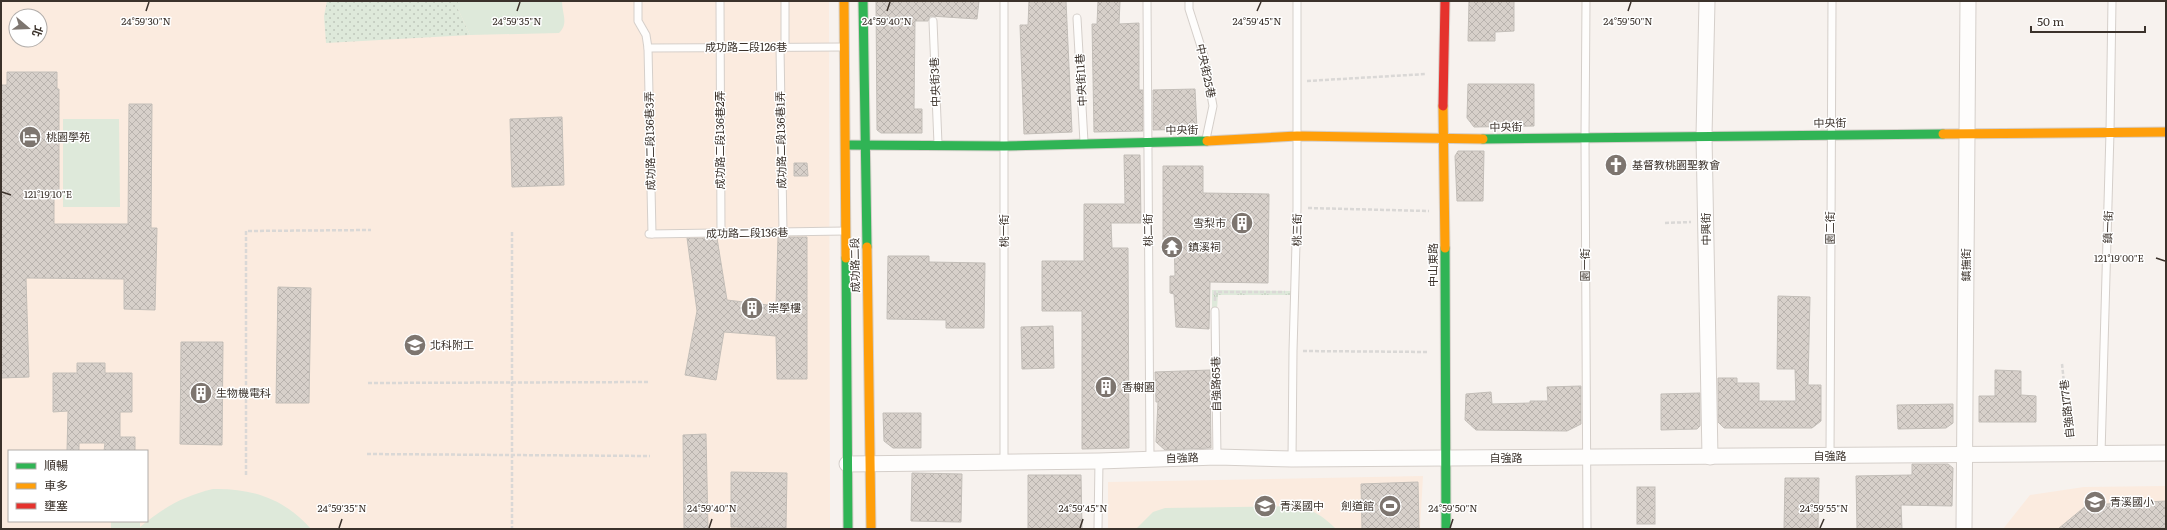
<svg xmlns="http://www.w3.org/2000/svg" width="2167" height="530" viewBox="0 0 2167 530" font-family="Literata,'Noto Sans TC',serif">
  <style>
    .built { fill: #fbebdf; fill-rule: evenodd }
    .grass { fill: url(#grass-dots) }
    .park { fill: url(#park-tufts) }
    .garden { fill: #dee9da }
    .building { fill: url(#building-cross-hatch); stroke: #c3beb8 }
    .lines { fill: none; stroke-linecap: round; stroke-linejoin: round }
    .lane-casing { stroke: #d5cfca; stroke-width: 9 }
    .street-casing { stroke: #d5cfca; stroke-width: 17 }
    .fast-casing { stroke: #d5cfca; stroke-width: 11 }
    .slow-casing { stroke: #d5cfca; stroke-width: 11 }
    .jam-casing { stroke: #d5cfca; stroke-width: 11 }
    .path { stroke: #dad8d6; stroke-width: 2.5; stroke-dasharray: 4 2; stroke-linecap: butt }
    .lane { stroke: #fefdfc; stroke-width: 7 }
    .street { stroke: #fefdfc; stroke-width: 15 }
    .fast { stroke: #30b455; stroke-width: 9 }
    .slow { stroke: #ff9f0a; stroke-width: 9 }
    .jam { stroke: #e5322d; stroke-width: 9 }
    .ticks { fill: none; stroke: #3b322b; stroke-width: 1.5 }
    .labels { text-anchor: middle; stroke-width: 3; stroke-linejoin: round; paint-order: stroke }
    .street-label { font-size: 11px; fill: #3b322b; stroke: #fff }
    .poi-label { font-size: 11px; fill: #3b322b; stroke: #fff; text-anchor: start }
    .ticks-label { font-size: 10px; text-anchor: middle; fill: #3b322b; stroke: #fff; stroke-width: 3; stroke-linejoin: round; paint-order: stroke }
  </style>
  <defs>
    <pattern id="grass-dots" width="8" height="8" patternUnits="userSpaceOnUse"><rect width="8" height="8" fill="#dee9da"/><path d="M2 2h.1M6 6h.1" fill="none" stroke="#bfc8bb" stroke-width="1.8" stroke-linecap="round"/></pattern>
    <pattern id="park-tufts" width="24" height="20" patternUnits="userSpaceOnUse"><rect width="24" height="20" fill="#dee9da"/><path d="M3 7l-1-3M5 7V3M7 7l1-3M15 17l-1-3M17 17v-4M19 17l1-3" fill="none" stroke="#bfc8bb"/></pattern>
    <pattern id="building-cross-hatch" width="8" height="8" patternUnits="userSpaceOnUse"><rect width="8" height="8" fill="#d7d0ca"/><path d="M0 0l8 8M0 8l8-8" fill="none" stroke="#b9b3ae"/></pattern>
  </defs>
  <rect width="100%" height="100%" fill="#f7f2ee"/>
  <g class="built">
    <path d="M 1,1 L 829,1 L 830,529 L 1,529 ZM 16,16 L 40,16 L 40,40 L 16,40 ZM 9,451 L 147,451 L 147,521 L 9,521 Z"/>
    <path d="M 1423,476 L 1420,529 L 1108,529 L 1108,482 Z"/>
    <path d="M 2166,486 L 2166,529 L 2003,529 L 2030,495 L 2084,487 Z"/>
  </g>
  <path class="grass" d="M 327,1 L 458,1 L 458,9 L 470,35 L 326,43 L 324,16 Z"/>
  <path class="park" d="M 1212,290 L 1292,291 L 1292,295 L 1218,295 L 1217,309 L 1212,309 Z"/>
  <g class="garden">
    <path d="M 458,1 L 562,1 C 562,14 569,23 559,33 L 470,35 L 458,9 Z"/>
    <path d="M 63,119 L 119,119 L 120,207 L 63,207 Z"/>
    <path d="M 213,489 C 252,488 285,499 311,529 L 111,529 L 111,521 L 140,521 L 140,527 C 163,508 183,496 213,489 Z"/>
    <path d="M 1298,506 C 1315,511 1324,517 1336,529 L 1136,529 L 1153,512 L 1165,508 Z"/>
  </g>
  <g class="building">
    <path d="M 876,1 L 979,1 L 977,19 L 930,16 L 928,21 L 915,21 L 914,109 L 922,109 L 922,133 L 881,133 L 877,130 Z"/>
    <path d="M 1029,1 L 1066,1 L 1072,132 L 1024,134 L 1020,25 L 1028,25 Z"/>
    <path d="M 1098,1 L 1120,1 L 1119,24 L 1139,23 L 1139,90 L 1143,90 L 1143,131 L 1094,132 L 1092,24 L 1097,24 Z"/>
    <path d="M 1469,1 L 1514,1 L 1514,31 L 1495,32 L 1495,41 L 1468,41 Z"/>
    <path d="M 7,72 L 57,72 L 57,89 L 59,89 L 59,197 L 54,197 L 54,224 L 128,224 L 129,104 L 152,104 L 151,228 L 157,228 L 155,310 L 124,309 L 124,279 L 26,278 L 29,377 L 1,378 L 1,85 L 7,85 Z"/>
    <path d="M 1468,84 L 1534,84 L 1534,126 L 1474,127 L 1467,118 Z"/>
    <path d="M 1195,89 L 1197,129 L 1153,130 L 1153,90 Z"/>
    <path d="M 562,117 L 564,185 L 512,187 L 510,119 Z"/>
    <path d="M 1458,151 L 1484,151 L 1483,201 L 1457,201 L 1455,156 Z"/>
    <path d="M 1124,155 L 1140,155 L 1141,223 L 1111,223 L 1112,248 L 1128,248 L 1129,448 L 1082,449 L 1082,311 L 1042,311 L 1042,261 L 1084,261 L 1084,204 L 1125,204 Z"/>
    <path d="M 794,163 L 807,163 L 808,176 L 794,176 Z"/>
    <path d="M 1163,166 L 1203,166 L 1203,193 L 1269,194 L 1268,283 L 1210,282 L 1209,329 L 1176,327 L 1174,294 L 1170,293 L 1170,276 L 1175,276 L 1174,240 L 1163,240 Z"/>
    <path d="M 778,237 L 807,237 L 807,379 L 777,379 L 776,336 L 724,332 L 716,380 L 685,375 L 697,311 L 687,238 L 717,238 L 727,300 L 776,306 Z"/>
    <path d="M 888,256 L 929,256 L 929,262 L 985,263 L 984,328 L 946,328 L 946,320 L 887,319 Z"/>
    <path d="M 278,287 L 311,288 L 309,403 L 276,403 Z"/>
    <path d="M 1778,296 L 1810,297 L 1808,385 L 1821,385 L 1821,421 L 1812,428 L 1724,428 L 1718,422 L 1718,378 L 1737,378 L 1737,383 L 1759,383 L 1759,401 L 1796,401 L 1795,369 L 1777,369 Z"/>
    <path d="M 1053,326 L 1054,368 L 1022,369 L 1021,327 Z"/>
    <path d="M 181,342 L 223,342 L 222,445 L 180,444 Z"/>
    <path d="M 77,363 L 105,363 L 105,373 L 132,373 L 132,412 L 120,412 L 120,437 L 135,437 L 135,451 L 104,451 L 105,443 L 79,443 L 79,451 L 67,451 L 68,411 L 53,412 L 53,373 L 77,373 Z"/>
    <path d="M 1210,370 L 1211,448 L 1165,450 L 1156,442 L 1158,402 L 1156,402 L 1155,372 Z"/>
    <path d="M 1995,370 L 2021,371 L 2021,395 L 2036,396 L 2036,422 L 1979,422 L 1979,396 L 1995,396 Z"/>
    <path d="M 1581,386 L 1581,424 L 1567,431 L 1476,430 L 1465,420 L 1466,394 L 1491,392 L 1492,404 L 1530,403 L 1530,401 L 1548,401 L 1547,387 Z"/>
    <path d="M 1700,393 L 1700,426 L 1697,429 L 1661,430 L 1661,394 Z"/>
    <path d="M 1953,404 L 1953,423 L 1946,428 L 1898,429 L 1897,405 Z"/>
    <path d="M 883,413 L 921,413 L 921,448 L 893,448 L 884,441 Z"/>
    <path d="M 706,434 L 708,529 L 684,529 L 683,435 Z"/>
    <path d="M 1912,464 L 1948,464 L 1953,468 L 1952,506 L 1901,505 L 1902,529 L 1857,529 L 1856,476 L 1912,475 Z"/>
    <path d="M 731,472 L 787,473 L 786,528 L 731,527 Z"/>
    <path d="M 912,473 L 962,474 L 961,522 L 911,521 Z"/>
    <path d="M 1028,475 L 1081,475 L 1082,529 L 1028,529 Z"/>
    <path d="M 1785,478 L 1819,478 L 1818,529 L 1784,529 Z"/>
    <path d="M 1418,482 L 1419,529 L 1362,529 L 1361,484 Z"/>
    <rect x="1637" y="487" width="18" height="37"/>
    <path d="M 2166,501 L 2166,528 L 2058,529 L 2087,505 Z"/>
  </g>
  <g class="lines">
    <g class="lane-casing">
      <g id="lane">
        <path d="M 638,1 L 638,21 L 646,35 L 648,48 L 652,234"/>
        <path d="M 720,1 L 721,233"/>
        <path d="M 785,1 L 785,47"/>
        <path d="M 1147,1 L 1150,460"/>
        <path d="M 1189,1 L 1189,9 L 1204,56 L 1213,106 L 1206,139"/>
        <path d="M 1586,1 L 1585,138 L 1587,529"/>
        <path d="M 1077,18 L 1084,142"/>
        <path d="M 933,21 L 938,144"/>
        <path d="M 780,47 L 783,232"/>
        <path d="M 648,48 L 842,47"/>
        <path d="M 649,234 L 845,231"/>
        <path d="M 1215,311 L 1217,457"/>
        <path d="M 2101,454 L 2110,132 L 2112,1"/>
        <path d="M 1830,456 L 1832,1"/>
        <path d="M 1292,459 L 1293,351 L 1297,208 L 1297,1"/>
        <path d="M 1004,461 L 1004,1"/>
        <path d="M 1098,529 L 1099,461"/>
      </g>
    </g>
    <g class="street-casing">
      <g id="street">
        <path d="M 1707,1 L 1704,136 L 1710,457"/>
        <path d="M 847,464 L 1099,461 L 1217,457 L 1292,459 L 2166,453"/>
        <path d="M 1964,529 L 1968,1"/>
      </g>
    </g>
    <g class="fast-casing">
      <g id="fast">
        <path d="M 863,1 L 867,247"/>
        <path d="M 1483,139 L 1943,134"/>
        <path d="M 846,145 L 1004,146 L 1207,141"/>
        <path d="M 1445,248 L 1446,529"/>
        <path d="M 846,258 L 848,529"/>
      </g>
    </g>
    <g class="slow-casing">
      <g id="slow">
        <path d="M 844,1 L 846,258"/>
        <path d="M 1443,106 L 1445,248"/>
        <path d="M 1943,134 L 2166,132"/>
        <path d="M 1207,141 L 1297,136 L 1483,139"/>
        <path d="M 867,247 L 871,529"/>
      </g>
    </g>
    <g class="jam-casing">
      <path id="jam" d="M 1443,106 L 1445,1"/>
    </g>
    <g class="path">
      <path d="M 1307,81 L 1426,74"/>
      <path d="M 1308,208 L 1429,211"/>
      <path d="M 1665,223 L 1691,222"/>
      <path d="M 512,232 L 512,529"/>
      <path d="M 1215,301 L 1215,292 L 1285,292"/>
      <path d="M 1303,351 L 1428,352"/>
      <path d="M 2062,364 L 2070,439"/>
      <path d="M 368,383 L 650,382"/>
      <path d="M 367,454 L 650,456"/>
      <path d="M 246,475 L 246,231 L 371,230"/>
    </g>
    <use href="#lane" class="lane"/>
    <use href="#street" class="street"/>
    <use href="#fast" class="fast"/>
    <use href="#slow" class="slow"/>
    <use href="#jam" class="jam"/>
  </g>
  <path class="ticks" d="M 146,11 L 149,2M 517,11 L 520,2M 887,11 L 890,2M 1257,11 L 1261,2M 1628,11 L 1631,2M 2,192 L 11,195M 2156,258 L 2165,261M 339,528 L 342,519M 709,528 L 712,519M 1080,528 L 1083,519M 1450,528 L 1453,519M 1820,528 L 1824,519"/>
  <defs>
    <g id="hotel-disc" transform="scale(1.15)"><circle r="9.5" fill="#7d756f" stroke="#fff"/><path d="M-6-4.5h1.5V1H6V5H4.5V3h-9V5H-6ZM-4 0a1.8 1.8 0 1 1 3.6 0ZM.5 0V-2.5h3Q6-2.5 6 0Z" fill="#fff"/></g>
    <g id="church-disc" transform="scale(1.15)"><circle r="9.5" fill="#7d756f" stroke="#fff"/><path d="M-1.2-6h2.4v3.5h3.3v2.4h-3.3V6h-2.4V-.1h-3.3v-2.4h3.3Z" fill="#fff"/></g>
    <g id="building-disc" transform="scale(1.15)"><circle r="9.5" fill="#7d756f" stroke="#fff"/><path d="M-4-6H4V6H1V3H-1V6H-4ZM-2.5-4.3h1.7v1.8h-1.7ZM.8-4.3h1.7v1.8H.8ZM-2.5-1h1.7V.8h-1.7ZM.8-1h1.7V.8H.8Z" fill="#fff"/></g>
    <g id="temple-disc" transform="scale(1.15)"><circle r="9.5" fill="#7d756f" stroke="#fff"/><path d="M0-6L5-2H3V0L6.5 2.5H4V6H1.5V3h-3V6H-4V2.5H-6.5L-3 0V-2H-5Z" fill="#fff"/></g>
    <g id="school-disc" transform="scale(1.15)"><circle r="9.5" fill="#7d756f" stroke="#fff"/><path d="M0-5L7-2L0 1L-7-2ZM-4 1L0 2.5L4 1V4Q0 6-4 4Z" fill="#fff"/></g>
    <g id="stadium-disc" transform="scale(1.15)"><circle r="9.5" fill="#7d756f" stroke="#fff"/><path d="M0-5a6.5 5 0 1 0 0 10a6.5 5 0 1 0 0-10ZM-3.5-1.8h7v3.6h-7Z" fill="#fff"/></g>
  </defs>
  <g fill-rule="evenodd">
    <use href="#hotel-disc" x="30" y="137"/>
    <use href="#church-disc" x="1616" y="165"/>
    <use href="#building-disc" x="1242" y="223"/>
    <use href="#temple-disc" x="1172" y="247"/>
    <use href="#building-disc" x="752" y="308"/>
    <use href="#school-disc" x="415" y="345"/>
    <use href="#building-disc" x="1106" y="387"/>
    <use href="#building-disc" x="201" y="393"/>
    <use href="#school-disc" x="2095" y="502"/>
    <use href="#school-disc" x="1265" y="506"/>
    <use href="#stadium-disc" x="1390" y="506"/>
  </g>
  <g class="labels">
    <g class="street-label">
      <text x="746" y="51">成功路二段126巷</text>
      <text transform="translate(1206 71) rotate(78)" y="4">中央街25巷</text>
      <text transform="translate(1081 80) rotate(-93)" y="4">中央街11巷</text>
      <text transform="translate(935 82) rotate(-92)" y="4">中央街3巷</text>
      <text transform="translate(1830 123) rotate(-1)" y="4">中央街</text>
      <text transform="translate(1506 127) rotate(-1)" y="4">中央街</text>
      <text transform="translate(1182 130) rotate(-1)" y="4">中央街</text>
      <text transform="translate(720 140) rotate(-90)" y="4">成功路二段136巷2弄</text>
      <text transform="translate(781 140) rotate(-91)" y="4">成功路二段136巷1弄</text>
      <text transform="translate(650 141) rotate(-91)" y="4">成功路二段136巷3弄</text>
      <text transform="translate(2108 227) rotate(-88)" y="4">鎮一街</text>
      <text transform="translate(1830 228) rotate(-90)" y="4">園二街</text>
      <text transform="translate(1706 229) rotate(-91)" y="4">中興街</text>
      <text transform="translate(1148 230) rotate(-91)" y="4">桃二街</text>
      <text transform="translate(1297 230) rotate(-89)" y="4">桃三街</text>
      <text transform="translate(1004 231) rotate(-90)" y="4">桃一街</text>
      <text transform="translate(747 233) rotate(-1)" y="4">成功路二段136巷</text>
      <text transform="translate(855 265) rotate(-91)" y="4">成功路二段</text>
      <text transform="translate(1433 265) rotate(-90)" y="4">中山東路</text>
      <text transform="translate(1585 265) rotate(-90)" y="4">園一街</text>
      <text transform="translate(1966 265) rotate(-90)" y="4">鎮撫街</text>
      <text transform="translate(1216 384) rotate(-91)" y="4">自強路65巷</text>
      <text transform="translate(2067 409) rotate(-96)" y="4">自強路177巷</text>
      <text x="1830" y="460">自強路</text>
      <text transform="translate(1182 458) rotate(-2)" y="4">自強路</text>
      <text x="1506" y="462">自強路</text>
    </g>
    <g class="poi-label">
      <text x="46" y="141">桃園學苑</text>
      <text x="1632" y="169">基督教桃園聖教會</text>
      <text x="1226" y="227" text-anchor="end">雪梨市</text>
      <text x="1188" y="251">鎮溪祠</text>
      <text x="768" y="312">崇學樓</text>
      <text x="430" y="349">北科附工</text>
      <text x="1122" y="391">香榭園</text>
      <text x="216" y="397">生物機電科</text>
      <text x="2110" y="506">青溪國小</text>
      <text x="1280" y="510">青溪國中</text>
      <text x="1374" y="510" text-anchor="end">劍道館</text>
    </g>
  </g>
  <g class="ticks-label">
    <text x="1628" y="25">24°59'50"N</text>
    <text x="146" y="25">24°59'30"N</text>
    <text x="517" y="25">24°59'35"N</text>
    <text x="887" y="25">24°59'40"N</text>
    <text x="1257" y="25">24°59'45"N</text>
    <text x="48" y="198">121°19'10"E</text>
    <text x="2119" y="262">121°19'00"E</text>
    <text x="342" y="512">24°59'35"N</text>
    <text x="712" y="512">24°59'40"N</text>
    <text x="1083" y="512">24°59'45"N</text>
    <text x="1453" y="512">24°59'50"N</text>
    <text x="1824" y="512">24°59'55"N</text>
  </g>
  <rect width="2167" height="530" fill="none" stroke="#3b322b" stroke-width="4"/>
  <rect x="8" y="450" width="140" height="72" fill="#ffffff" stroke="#b1adaa"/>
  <rect x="16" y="463" width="20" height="6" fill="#30b455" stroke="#b1adaa"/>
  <text x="44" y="470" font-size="12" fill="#3b322b">順暢</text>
  <rect x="16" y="483" width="20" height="6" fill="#ff9f0a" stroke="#b1adaa"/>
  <text x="44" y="490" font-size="12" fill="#3b322b">車多</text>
  <rect x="16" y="503" width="20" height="6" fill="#e5322d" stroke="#b1adaa"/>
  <text x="44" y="510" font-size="12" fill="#3b322b">壅塞</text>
  <g transform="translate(28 28) rotate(109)"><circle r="19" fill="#ffffff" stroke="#b1adaa"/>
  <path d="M0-3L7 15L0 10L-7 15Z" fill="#7d756f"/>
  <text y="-6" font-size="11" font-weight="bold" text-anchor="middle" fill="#3b322b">北</text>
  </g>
  <path d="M2031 26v6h114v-6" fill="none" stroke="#3b322b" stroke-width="2"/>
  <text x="2037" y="26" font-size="12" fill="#3b322b" stroke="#ffffff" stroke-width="3" paint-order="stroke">50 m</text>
</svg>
